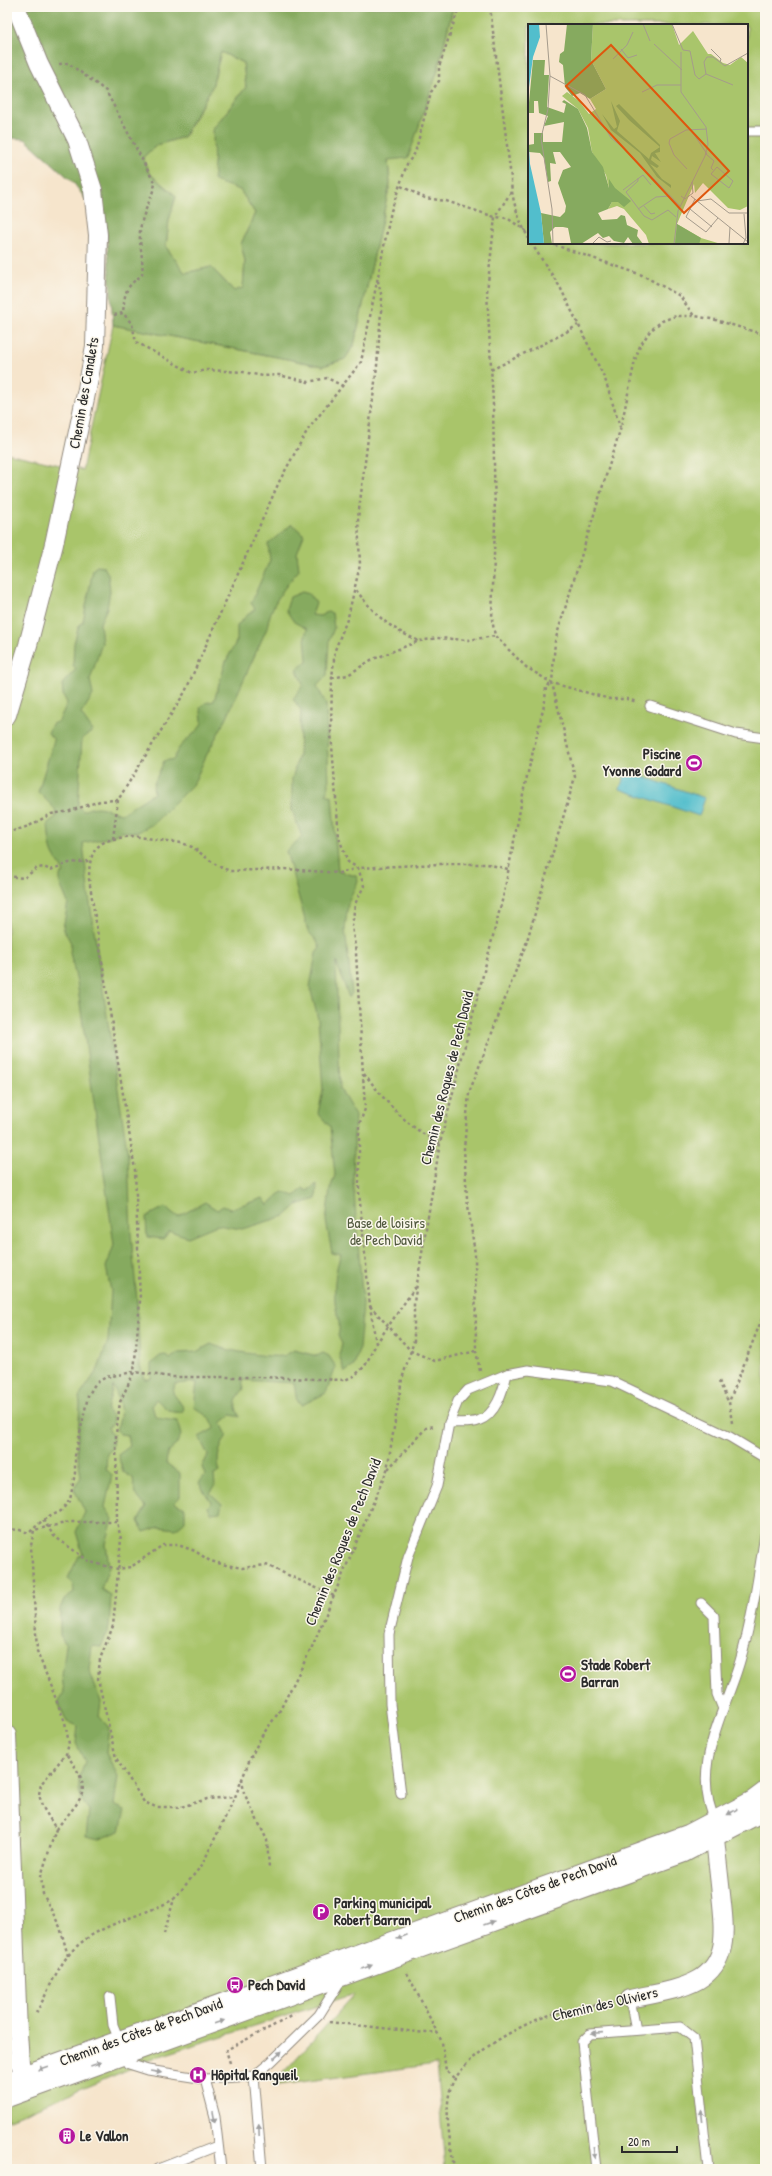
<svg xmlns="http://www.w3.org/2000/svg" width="772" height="2176" viewBox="0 0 772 2176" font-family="'Patrick Hand',sans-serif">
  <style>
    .green { fill: #a9c56b; stroke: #6a784b; fill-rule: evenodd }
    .forest { fill: #86aa5f; stroke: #586a45; fill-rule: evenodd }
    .water { fill: #52becc; stroke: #3e747c }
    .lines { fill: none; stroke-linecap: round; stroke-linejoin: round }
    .service-casing { stroke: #90887c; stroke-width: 11 }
    .minor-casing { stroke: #90887c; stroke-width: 20 }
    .path { stroke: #90887c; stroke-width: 2.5; stroke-dasharray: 3 3; stroke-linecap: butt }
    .service { stroke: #fff; stroke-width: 9 }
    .minor { stroke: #fff; stroke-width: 18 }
    .oneway { fill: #a0a0a0 }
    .labels { text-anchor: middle; stroke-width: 3; stroke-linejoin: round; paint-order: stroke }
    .street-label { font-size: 15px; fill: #2b2b2b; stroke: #fbf7ec }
    .poi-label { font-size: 15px; font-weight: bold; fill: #2b2b2b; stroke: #fbf7ec; text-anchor: start }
    .park-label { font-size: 15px; fill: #51593e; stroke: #fbf7ec }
    .inset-road { fill: none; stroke: #a59b8c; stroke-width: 1 }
    .view { fill: #df570e; fill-opacity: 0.15; stroke: #df570e; stroke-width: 2 }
    .inset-edge { fill: none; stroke: #2b2b2b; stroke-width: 2 }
  </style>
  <rect width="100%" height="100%" fill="#fbf7ec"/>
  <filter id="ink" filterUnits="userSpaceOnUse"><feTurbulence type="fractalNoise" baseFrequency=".025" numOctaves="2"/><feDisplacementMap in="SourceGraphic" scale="8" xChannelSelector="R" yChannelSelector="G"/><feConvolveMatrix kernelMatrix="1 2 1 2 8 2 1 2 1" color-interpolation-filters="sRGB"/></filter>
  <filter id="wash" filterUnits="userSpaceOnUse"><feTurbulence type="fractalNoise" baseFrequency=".012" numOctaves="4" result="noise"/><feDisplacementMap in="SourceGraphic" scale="16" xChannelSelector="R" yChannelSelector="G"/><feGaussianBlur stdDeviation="0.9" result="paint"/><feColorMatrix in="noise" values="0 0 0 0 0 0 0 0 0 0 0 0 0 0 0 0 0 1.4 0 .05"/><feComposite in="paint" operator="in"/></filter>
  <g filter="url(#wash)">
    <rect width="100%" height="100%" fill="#f6e5cc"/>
    <g class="green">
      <path d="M 453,7 L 765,7 L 765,2169 L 445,2169 L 436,2064 L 271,2086 L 355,1994 L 163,2055 L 7,2120 L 7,453 L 82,470 L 113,325 L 323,366 L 345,359 L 354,345 L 390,184 L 388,160 L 437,73 ZM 529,25 L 747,25 L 747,243 L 529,243 Z"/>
      <path d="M 221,52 L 243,63 L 246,87 L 213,129 L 240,190 L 255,213 L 241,244 L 245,261 L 243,288 L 234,291 L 211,267 L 185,273 L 166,247 L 169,220 L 176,196 L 149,173 L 143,157 L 157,145 L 184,137 L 212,87 Z"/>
    </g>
    <g class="forest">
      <path d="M 7,7 L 453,7 L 437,73 L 408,158 L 388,160 L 390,184 L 354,345 L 345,359 L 323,366 L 113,325 L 106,227 L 73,182 L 25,139 L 7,138 ZM 221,52 L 243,63 L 246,87 L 213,129 L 214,181 L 240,190 L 255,213 L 241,244 L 245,261 L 243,288 L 234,291 L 211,267 L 185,273 L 166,247 L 169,220 L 176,196 L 149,173 L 143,157 L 157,145 L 183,137 L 212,87 Z"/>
      <path d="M 292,524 L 304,535 L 297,553 L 299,570 C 284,588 270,605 267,628 L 226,719 L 206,756 L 194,783 L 153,824 L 138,832 L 121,832 L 110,837 L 83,843 L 88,890 L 128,1156 L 131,1234 L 137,1301 L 140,1365 L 144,1379 L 151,1379 L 151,1364 L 160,1356 L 165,1355 L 170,1359 L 178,1353 L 196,1352 L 211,1344 C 222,1350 269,1358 283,1356 C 286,1355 291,1352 294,1350 L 317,1356 L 323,1353 L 329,1356 L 336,1367 L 326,1393 L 302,1405 L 297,1402 L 294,1383 L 242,1380 L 244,1389 C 235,1399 233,1405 240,1417 L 231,1415 L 221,1423 L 227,1435 C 220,1448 215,1457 220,1472 L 214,1475 L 215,1486 L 210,1493 L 222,1504 L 220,1512 L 211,1513 L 208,1507 L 211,1502 L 199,1483 L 205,1475 L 202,1467 L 208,1455 L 199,1437 L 215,1428 L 211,1419 L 194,1407 L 197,1382 L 175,1384 L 173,1393 L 184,1408 L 182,1412 C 169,1414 165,1407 156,1399 L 152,1405 L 155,1416 L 162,1419 L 177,1421 L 181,1435 L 176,1445 L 168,1452 L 166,1463 L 180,1473 L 180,1497 L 174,1503 L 185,1508 L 185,1521 L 176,1529 L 159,1527 L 144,1532 L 138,1521 L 146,1507 L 135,1494 L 133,1478 L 123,1472 L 118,1455 L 130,1446 L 128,1435 L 120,1434 L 116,1429 C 124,1415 120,1400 113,1386 L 107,1410 L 113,1417 L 113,1424 L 108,1427 L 113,1437 L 112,1449 L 107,1454 L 106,1469 L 112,1475 L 105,1507 L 113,1519 L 106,1544 L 109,1567 L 101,1589 L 111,1596 L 109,1628 L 101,1647 L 92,1646 L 89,1670 L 101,1702 L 99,1716 L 109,1728 L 106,1753 L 118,1776 L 114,1805 L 125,1810 L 120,1831 L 99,1839 L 86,1836 L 89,1810 C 74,1793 78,1781 85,1762 L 76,1743 L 78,1726 L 67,1722 L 58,1702 L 64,1692 L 62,1676 L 66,1645 L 60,1635 L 60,1609 L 64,1599 L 74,1592 L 73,1584 L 68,1578 L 79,1556 L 83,1555 L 76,1532 L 85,1512 L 74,1489 L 81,1477 L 77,1449 L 80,1404 L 79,1397 L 98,1369 L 108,1341 L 111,1291 L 106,1267 L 114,1245 L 77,982 L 70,953 L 71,943 L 63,928 L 68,903 L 60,884 L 60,875 L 64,873 C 62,866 57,862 54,856 C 49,847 49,834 48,823 L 56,817 L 55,809 L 38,792 L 54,740 L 48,733 L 52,724 L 59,721 L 67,703 L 63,695 L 62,684 L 76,669 L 73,665 L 74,643 L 79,625 L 83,622 L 93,569 L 97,566 L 104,567 L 108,574 L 110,591 L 107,608 L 100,623 L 102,643 L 90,680 L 93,695 L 81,714 L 93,731 L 82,739 L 78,806 L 83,811 C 99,803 105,809 121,814 L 154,793 L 153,786 L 164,761 L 174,759 C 178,740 201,734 202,721 C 202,717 201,712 200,708 L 205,703 L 214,701 L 226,661 L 237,640 L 237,626 L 245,617 L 255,609 L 251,603 L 270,560 L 268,544 Z"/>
      <path d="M 302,592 L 309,594 L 316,603 L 312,615 L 320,616 L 327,612 L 332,613 L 334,628 L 329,641 L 327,675 L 317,686 L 326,704 L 329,786 L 326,794 L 332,796 L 338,871 L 356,876 L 358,881 L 348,903 L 345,929 L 352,993 L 349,998 L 336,961 L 340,1089 L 355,1115 L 353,1181 L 363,1304 L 359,1349 L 354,1366 L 345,1372 L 339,1355 L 342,1344 L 338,1336 C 342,1323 336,1315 335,1302 C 334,1286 335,1269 341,1255 L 332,1253 L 326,1221 L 330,1189 L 335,1175 L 330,1127 L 318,1113 L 323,1090 L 318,1019 L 310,987 L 316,953 L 320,948 L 316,940 L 308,931 L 286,851 L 302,837 L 292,810 L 292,779 L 299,754 L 301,710 L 293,699 L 303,685 L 297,669 L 307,661 L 305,636 L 307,629 L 294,622 L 286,610 L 290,597 Z"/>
      <path d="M 317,1184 L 316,1199 L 297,1205 L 285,1216 L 242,1229 L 217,1225 L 188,1237 L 170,1231 L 163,1239 L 147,1237 L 146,1217 L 165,1207 L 178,1217 L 205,1202 L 217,1210 L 223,1206 L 230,1209 C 241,1204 251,1203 263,1198 L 268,1205 L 282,1192 L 295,1196 L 303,1188 L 307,1191 Z"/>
    </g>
    <path class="water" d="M 626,771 L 705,798 L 699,816 L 620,789 Z"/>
  </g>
  <g filter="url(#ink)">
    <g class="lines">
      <g class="service-casing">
        <g id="service">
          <path d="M 747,131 L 765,131"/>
          <path d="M 650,706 L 736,734 L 765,738"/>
          <path d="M 449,1423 C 457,1422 470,1424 478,1421 C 496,1415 503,1391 507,1374"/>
          <path d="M 701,1603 L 714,1616 L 717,1694 L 723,1709"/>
          <path d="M 401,1794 L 390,1704 L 389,1634 L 408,1557 L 437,1486 L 449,1423 L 458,1401 L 468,1390 L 507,1374 L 528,1370 L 612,1381 L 730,1437 L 765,1458"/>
          <path d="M 716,1822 C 689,1768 725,1713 740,1661 C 752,1621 758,1577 765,1535"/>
          <path d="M 110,1997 L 113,2025 L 129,2064 L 148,2070 L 205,2079 L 254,2076 L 271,2062 L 319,2015 L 339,1983 L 338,1978"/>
          <path d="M 630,1999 L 636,2030"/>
          <path d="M 254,2076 L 262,2169"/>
          <path d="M 205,2079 L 215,2117 L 221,2169"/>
          <path d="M 158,2169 L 217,2146"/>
          <path d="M 596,2169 L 582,2042 L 590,2034 L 680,2027 L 694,2038 L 708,2169"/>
        </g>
      </g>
      <g class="minor-casing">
        <g id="minor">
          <path d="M 7,715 L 28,645 L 54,544 L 87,389 L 95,346 L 98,235 L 93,190 L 77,140 L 39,64 L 16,7"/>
          <path d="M 7,1735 L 18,2033 L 20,2063 L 26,2085"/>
          <path d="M 630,1999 C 652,1994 678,1991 698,1980 C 731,1961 724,1925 721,1894 C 719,1876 717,1857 715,1839 L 710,1828"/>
          <path d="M 7,2082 L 23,2075 L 688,1834 L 753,1800 L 765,1791"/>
          <path d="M 7,2098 L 684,1853 L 765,1811"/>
        </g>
      </g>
      <g class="path">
        <path d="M 490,7 L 511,178 C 511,199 519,221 529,239"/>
        <path d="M 59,64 L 68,63 L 106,91 L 155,184 C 151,200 142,214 140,231 C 139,246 144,260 142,275 C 124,288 125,293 123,313"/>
        <path d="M 401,186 L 425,198 L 446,201 L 495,217 L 507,218 L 529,233"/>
        <path d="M 511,192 L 495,217 L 487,292 L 493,403 L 495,523 L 492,619 L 495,636 L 526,667 L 552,683 L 610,699 L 627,699 L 637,702"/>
        <path d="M 531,243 L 560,287 L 605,379 L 620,427"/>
        <path d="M 549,243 L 642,275 L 680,296 L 694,316"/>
        <path d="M 114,315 L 123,313 L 132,324 L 136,342 L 192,373 L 207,370 L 243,372 L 263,376 L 279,375 L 308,382 L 327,378 L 343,386"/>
        <path d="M 491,370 L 561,335 L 578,325"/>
        <path d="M 356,590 C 376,616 389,628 419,641"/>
        <path d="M 332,678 L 348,675 L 371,660 L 419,641 L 437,638 L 468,640 L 495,636"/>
        <path d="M 7,833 L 29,826 L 51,814 L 70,811 L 100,801 L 118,800"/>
        <path d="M 113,839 L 132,836 L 182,843 L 192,847 L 218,866 L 230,871 L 285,869 L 339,873 L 358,868 L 439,864 L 487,864 L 508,869"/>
        <path d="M 7,876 L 24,878 L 37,868 L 44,867 L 50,870 L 69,863 L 89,861"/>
        <path d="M 364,1073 C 386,1102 406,1127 440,1143"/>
        <path d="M 370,1306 L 411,1351 L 435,1361 L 476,1351"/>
        <path d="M 376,1344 L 370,1306 L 359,1192 L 359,1125 L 365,1109 L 356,953 L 352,926 L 355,904 L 364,886 L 358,868 L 348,862 L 339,838 L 331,732 L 332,678 L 335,650 L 348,617 L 360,565 L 358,518 L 377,366 L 382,298 L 378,281"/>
        <path d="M 480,1371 L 476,1351 L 475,1254 L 467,1198 L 464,1149 L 469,1093 L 526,944 L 575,777 L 552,683 L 555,641 L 621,427 L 635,360 L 640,346 L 650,331 L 662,321 L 676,316 L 695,316 L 716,320 L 765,335"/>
        <path d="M 719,1381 L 728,1401"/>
        <path d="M 732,1423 L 729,1402 L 765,1311"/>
        <path d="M 388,1469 L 426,1428 L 434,1426"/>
        <path d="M 43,1520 L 54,1536 L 90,1562 L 118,1569 L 131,1567 L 163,1545 L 178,1545 L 195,1551 L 210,1561 L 226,1565 L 242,1568 L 266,1565 L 334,1596"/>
        <path d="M 117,1522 L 116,1434 L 120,1402 L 134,1372 L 140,1301 L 135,1170 L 89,879 C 89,859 92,844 113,839 L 118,800 L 185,692 L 280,480 L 307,431 L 361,362 L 391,211 L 407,164 L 415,153 L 431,92 L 439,81 L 439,67 L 459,7"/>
        <path d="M 7,1529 L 20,1530 L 29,1533 L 43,1520 L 61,1511 L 70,1500 L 75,1473 L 75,1456 L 88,1396 L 95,1384 L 106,1377 L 134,1372 L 172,1377 L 258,1377 L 345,1380 L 354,1376 L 365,1366 L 376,1344 L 416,1286"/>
        <path d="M 242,1779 L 244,1793 L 267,1840 L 269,1868"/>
        <path d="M 56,1829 C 83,1796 95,1792 66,1754"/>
        <path d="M 164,1934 L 174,1899 L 202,1865 L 235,1797 L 250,1759 L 261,1737 L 279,1712 L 312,1647 L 387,1470 L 402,1379 L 414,1341 L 414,1302 L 440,1143 L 504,893 L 524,789 L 545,701 L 546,687 L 552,683"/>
        <path d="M 68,1956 L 60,1927 L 43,1894 L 41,1876 L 56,1829 L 42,1806 L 39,1794 L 41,1784 L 66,1754 L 69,1744 L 65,1722 L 37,1651 L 31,1546 L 34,1530 L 70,1522 L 117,1522 L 121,1539 L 113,1626 L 100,1659 L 98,1679 L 116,1758 L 144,1802 L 156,1807 L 181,1807 L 207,1799 L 234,1797"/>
        <path d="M 407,1973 L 442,2042 L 446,2071 L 455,2079"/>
        <path d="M 36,2013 C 47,1994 54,1974 67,1957 C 93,1923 139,1919 174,1899"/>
        <path d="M 329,2022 L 426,2033 L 437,2032"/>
        <path d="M 230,2063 L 226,2050 L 294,2015"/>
        <path d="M 454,2169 C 451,2144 444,2114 450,2090 C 459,2057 522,2023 553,2014 C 572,2009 593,2006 613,2002"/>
      </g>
      <use href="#service" class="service"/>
      <use href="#minor" class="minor"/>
    </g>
    <defs><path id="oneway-solid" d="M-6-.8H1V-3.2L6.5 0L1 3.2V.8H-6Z"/></defs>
    <g class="oneway">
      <use href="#oneway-solid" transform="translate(732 1812) rotate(151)"/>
      <use href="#oneway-solid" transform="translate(489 1923) rotate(-20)"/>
      <use href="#oneway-solid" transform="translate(402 1937) rotate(159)"/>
      <use href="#oneway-solid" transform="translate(367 1967) rotate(-20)"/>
      <use href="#oneway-solid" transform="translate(219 2022) rotate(-19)"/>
      <use href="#oneway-solid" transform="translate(597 2033) rotate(176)"/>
      <use href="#oneway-solid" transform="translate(278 2055) rotate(-44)"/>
      <use href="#oneway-solid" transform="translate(96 2064) rotate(-19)"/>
      <use href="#oneway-solid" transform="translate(43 2068) rotate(160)"/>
      <use href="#oneway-solid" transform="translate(156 2072) rotate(9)"/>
      <use href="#oneway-solid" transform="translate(702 2116) rotate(-96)"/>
      <use href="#oneway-solid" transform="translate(214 2117) rotate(80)"/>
      <use href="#oneway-solid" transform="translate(259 2130) rotate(-92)"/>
      <use href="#oneway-solid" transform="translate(594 2153) rotate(84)"/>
    </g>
  </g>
  <defs>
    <g id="stadium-disc" transform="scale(0.9)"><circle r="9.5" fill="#b5179e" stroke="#fbf7ec"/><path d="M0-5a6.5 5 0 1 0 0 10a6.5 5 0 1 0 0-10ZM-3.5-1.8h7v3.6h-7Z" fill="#fff"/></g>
    <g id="parking-disc" transform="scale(0.9)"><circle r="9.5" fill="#b5179e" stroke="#fbf7ec"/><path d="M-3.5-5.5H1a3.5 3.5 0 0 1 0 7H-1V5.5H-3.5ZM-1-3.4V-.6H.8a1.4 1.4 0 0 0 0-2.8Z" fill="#fff"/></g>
    <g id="bus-disc" transform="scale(0.9)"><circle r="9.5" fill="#b5179e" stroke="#fbf7ec"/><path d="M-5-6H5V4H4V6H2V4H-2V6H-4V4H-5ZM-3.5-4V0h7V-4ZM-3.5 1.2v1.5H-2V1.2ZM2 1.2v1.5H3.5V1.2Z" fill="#fff"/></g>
    <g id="hospital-disc" transform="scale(0.9)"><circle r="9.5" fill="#b5179e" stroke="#fbf7ec"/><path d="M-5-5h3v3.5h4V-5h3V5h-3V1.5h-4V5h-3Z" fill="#fff"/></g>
    <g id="building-disc" transform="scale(0.9)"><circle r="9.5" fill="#b5179e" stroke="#fbf7ec"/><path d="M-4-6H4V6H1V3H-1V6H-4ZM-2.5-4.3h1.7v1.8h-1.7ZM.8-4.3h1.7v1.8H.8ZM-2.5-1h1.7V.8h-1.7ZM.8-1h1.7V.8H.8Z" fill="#fff"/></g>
  </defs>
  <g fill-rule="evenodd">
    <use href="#stadium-disc" x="694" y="763"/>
    <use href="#stadium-disc" x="568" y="1674"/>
    <use href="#parking-disc" x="321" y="1912"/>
    <use href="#bus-disc" x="235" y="1985"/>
    <use href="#hospital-disc" x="198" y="2075"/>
    <use href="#building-disc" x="67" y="2136"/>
  </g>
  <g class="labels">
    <g class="street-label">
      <text transform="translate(84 393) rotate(-80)" y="5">Chemin des Canalets</text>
      <text transform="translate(447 1078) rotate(-76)" y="5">Chemin des Roques de Pech David</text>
      <text transform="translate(343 1542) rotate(-68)" y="5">Chemin des Roques de Pech David</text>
      <text transform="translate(535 1889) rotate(-20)" y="5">Chemin des Côtes de Pech David</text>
      <text transform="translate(605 2004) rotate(-13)" y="5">Chemin des Oliviers</text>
      <text transform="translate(141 2032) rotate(-20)" y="5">Chemin des Côtes de Pech David</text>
    </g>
    <g class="poi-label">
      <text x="681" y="759" text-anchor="end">Piscine<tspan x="681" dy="17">Yvonne Godard</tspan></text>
      <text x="581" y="1670">Stade Robert<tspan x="581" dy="17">Barran</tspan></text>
      <text x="334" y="1908">Parking municipal<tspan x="334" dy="17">Robert Barran</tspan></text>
      <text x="248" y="1990">Pech David</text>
      <text x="211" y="2080">Hôpital Rangueil</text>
      <text x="80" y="2141">Le Vallon</text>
    </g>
    <g class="park-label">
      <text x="386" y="1228">Base de loisirs<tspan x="386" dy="17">de Pech David</tspan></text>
    </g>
  </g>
  <g transform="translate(528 24)">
    <rect width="220" height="220" fill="#f6e5cc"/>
    <path d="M 65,0 L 144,0 L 151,21 L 165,7 L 180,30 L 183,30 L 195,39 L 202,41 L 213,33 L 220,39 L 220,182 L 212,186 L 200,184 L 175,159 L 167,169 L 166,160 L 149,200 L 173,214 L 193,220 L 121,220 L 118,211 L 96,185 L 89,182 L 80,185 L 84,178 L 78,151 L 64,128 L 60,104 L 50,85 L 34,72 L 39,68 L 51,77 L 61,90 L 68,85 L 62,75 L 78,65 L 63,36 Z" fill="#a9c56b"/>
    <path d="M 39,0 L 65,0 L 63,36 L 78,65 L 62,75 L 52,69 L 44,72 L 37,63 L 35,41 L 31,38 L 32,30 L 36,27 ZM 5,36 L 17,36 L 16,51 L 21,51 L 19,83 L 36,89 L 38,80 L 34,78 L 36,76 L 50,85 L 59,104 L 64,128 L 75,143 L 81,164 L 81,155 L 87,164 L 103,177 L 96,183 L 90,178 L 84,178 L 80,185 L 70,189 L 74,196 L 89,195 L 93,191 L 97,192 L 99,201 L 110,206 L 109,212 L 115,220 L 105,220 L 100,213 L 96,219 L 86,217 L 81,212 L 75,214 L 70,209 L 53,220 L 40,220 L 43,219 L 40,204 L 35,203 L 27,203 L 22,208 L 24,220 L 16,220 L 13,189 L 32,193 L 37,188 L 38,182 L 30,159 L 35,146 L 43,143 L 32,128 L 25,128 L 28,140 L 22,139 L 23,157 L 20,158 L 16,134 L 12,129 L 1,128 L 0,121 L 6,120 L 6,109 L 15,109 L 15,118 L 34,118 L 36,98 L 16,102 L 20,92 L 11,89 L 10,77 L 6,77 L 6,89 L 0,89 ZM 83,77 L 92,97 L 89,107 L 121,135 L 123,129 L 132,123 L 101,96 L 88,82 L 91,80 L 132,121 L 132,128 L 127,129 L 133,138 L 124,132 L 123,136 L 131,142 L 129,144 L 122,140 L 134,155 L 143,161 L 143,164 L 129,153 L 112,129 L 83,106 L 74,90 L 86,105 L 89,103 ZM 149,200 L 173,214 L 171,220 L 147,220 Z" fill="#86aa5f"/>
    <path d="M 0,0 L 11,0 L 12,13 L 5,33 L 0,71 ZM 0,109 L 2,140 L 13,189 L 16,220 L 0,220 Z" fill="#52becc"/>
    <path class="inset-road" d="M 18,0 L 22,52 L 20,85 L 13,114 L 24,185 L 25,220M 115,0 L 122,17M 144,0 L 155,26M 126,20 L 154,46M 93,25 L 100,34 L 109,31M 183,25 L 193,35 L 192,38M 155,26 L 162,27 L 167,51 L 171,55 L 178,50 L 176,38 L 179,33 L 185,33 L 197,42 L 220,29M 85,35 L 99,21 L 105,8M 178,50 L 205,61M 22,52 L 57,71 L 83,114 L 98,126 L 152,182M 114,68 L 129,61 L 153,61M 163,106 L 179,130M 178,130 L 186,137 L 183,144 L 185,146M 189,143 L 205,157 L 201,164 L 183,150 ZM 159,145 L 146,131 L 141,119 L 142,115 L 158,106 L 179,105M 110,154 L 110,157 L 98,168 L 116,192 L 124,196 L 140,186 L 148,193M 95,166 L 115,151 L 123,161M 153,172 L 157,175 L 165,169 L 164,158M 163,172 L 220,218M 167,175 L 158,193 L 178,208 L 190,194M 169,177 L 183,175 L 201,189 L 220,189M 116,182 L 123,190 L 127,189M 110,185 L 128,173 L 142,172M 162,185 L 184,203M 201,219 L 202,203M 64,220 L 71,213 L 79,218 L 83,217M 146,220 L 150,187 L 177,132 L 180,120 L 178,103 L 153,68 L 153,28M 215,220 L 218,214 L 216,190"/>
    <path class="view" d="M 83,21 L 201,147 L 156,189 L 38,62 Z"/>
    <rect width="220" height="220" class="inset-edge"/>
  </g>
  <rect width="772" height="2176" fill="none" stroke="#fbf7ec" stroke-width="24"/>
  <path d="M622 2146v6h55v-6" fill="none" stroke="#2b2b2b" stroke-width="2"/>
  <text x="628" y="2146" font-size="12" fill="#2b2b2b" stroke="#fbf7ec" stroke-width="3" paint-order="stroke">20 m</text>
</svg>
